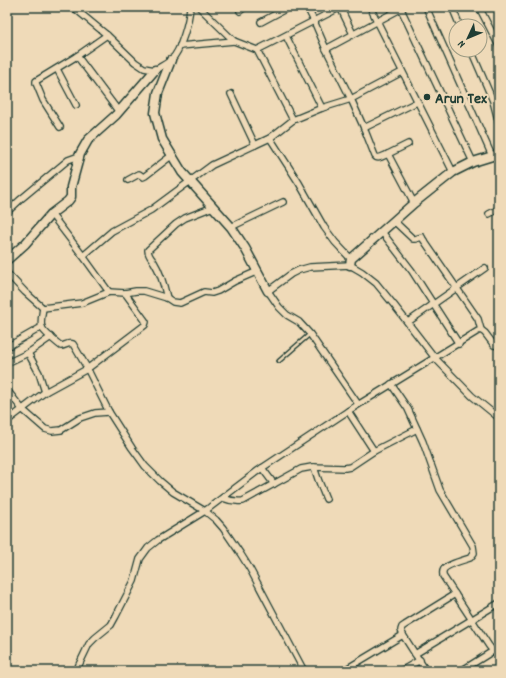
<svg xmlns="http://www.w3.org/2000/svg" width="506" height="678" viewBox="0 0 506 678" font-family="Dekko,sans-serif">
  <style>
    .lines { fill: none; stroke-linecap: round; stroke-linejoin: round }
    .lane-casing { stroke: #1f3d34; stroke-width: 5.5 }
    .street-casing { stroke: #1f3d34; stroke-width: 8 }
    .secondary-casing { stroke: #1f3d34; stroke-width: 11 }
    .lane { stroke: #efdab8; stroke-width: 2.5 }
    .street { stroke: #efdab8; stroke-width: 5.5 }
    .secondary { stroke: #efdab8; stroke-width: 8 }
    .poi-dot { fill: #1f3d34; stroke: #efdab8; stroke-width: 1.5 }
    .labels { text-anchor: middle; stroke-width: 4; stroke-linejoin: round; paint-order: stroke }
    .poi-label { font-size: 16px; font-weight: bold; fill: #1f3d34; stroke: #efdab8; text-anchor: start }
  </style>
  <rect width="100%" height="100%" fill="#efdab8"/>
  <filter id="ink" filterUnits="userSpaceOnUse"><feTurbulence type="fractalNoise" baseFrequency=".025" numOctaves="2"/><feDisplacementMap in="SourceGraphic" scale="8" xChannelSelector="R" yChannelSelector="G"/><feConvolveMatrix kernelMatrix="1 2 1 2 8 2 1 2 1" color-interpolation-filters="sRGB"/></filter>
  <g filter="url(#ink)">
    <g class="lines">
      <g class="lane-casing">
        <path id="lane" d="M 279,361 L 310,334"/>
      </g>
      <g class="street-casing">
        <g id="street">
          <path d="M 73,7 L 107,35 L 135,62 L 144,68 L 155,70 C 160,67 166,64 171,60 C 181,51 189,21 190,7"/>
          <path d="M 199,7 L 234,41 L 257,50 L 341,7"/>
          <path d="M 307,7 L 314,21 L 326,49 L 404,7"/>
          <path d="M 340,7 L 353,34"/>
          <path d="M 370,7 L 453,172"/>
          <path d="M 400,7 L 473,162"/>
          <path d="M 426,7 L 492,156"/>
          <path d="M 452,7 L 460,26"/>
          <path d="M 479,7 L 499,46"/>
          <path d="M 240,11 L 245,7"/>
          <path d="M 261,22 L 289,7"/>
          <path d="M 286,36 L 322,108"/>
          <path d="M 180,46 L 234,41"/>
          <path d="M 257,50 L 293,120 L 322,108 L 351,99 L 326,49"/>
          <path d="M 471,50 L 493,101 L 499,124"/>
          <path d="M 77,56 L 119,112"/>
          <path d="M 57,69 L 76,105"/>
          <path d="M 402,72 L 351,99 L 364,128 L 375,156 C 378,160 383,156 388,154 L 414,203"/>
          <path d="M 231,94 L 255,145"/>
          <path d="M 60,127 L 43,100 L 36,83 L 36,81 L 77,56 L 107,35"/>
          <path d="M 364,128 L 417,102"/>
          <path d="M 270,138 L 299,183 L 324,227 L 335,242 L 351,259"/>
          <path d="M 388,154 L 408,144"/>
          <path d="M 128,180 L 139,174 L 143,177 L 145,176 L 171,156"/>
          <path d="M 7,212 L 21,199 L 68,160 L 79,156"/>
          <path d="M 51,214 L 83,256 L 109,292"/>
          <path d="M 489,214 L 499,209"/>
          <path d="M 394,221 L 413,239 L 415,239 L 422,237 L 423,239 L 478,319 L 481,330"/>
          <path d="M 231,227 L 283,202"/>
          <path d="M 382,232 L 412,271 L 459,344"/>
          <path d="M 83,256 L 112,231 L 151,210 L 212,165 L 270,138 L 293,120"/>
          <path d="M 7,273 L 25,292 L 43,308 L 82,303 L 109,292 L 125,293 L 136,291 L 144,291 L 167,298 L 173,302 L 180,303 L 204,292 L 212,293 L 218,291 L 235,281 L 258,271"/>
          <path d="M 167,298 C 164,285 161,273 154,262 C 151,258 148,255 148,250 L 176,224 L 185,218 L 213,207"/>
          <path d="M 43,308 C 42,314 40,323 42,328 C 45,333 56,342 61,346 C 65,346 68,342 73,344 L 86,366 L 109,412 L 132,448 L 145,466 L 160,481 L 173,492 L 205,511 L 216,520 L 223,528 L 240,553 L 250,569 L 304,671"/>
          <path d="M 408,322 L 485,268"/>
          <path d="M 7,347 L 42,327"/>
          <path d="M 28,353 L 39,373 L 45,392"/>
          <path d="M 7,363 L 28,353 L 51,337"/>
          <path d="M 391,384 L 408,409 L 423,442 L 440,490 L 473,546 L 474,553 L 470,558 C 464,560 448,564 444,569 C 442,572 443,572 443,576 L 472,620 L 489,646 L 493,651 L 499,654"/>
          <path d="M 7,390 L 22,409 L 45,429 L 52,431 L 61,430 L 80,418 L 95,413 L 109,412"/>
          <path d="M 358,404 L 310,334 L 299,322 L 287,315 L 279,307 L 268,291 L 291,274 L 299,270 L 310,267 L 350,265 L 362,272 L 376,283 L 394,305 L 435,358 L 472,396 L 499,418"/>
          <path d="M 348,411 L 374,451"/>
          <path d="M 7,421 L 45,392 L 87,369 L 145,325 L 146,322 L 144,319 L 125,293"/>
          <path d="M 314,467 L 318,479 L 326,499"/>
          <path d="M 262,468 L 274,484"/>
          <path d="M 223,498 C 230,501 235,502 243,501 L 301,469 L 312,467 L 345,468 L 350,467 L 374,451 L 417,429"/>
          <path d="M 415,654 L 499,603"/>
          <path d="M 76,671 L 89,644 L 95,638 L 111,625 L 116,616 L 134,581 L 140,559 L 148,548 L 158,540 L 205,511 L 259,470 L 348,411 L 478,331 L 481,330 L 485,333 L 494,345 L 499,346"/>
          <path d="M 343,671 L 403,635"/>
          <path d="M 401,671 L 420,660"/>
          <path d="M 426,671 L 403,635 L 401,630 L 402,627 L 405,625 L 455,594"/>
          <path d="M 461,671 L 493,651"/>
        </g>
      </g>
      <g class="secondary-casing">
        <g id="secondary">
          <path d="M 171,60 L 158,93 L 155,113 L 162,139 L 182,172 L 231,227 L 245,248 L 268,291"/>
          <path d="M 7,260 L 25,244 L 51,214 L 68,201 L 71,197 L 71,187 L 80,154 L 88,140 L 116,115 L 155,70"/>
          <path d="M 350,265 L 351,259 L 414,203 L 453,172 L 473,162 L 499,154"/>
        </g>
      </g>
      <use href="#lane" class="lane"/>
      <use href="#street" class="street"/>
      <use href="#secondary" class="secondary"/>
    </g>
  </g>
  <circle class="poi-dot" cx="427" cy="97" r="4"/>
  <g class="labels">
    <g class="poi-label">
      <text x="435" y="103">Arun Tex</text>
    </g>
  </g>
  <rect width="506" height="678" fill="none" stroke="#efdab8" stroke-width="24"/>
  <rect x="12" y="12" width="482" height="654" fill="none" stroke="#1f3d34" stroke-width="1.5" filter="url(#ink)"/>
  <g transform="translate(468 38) rotate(226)"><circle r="19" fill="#efdab8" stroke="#9c9b83"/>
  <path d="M0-3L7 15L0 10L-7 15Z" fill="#1f3d34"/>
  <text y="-6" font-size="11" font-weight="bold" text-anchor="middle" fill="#1f3d34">N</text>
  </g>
</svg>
